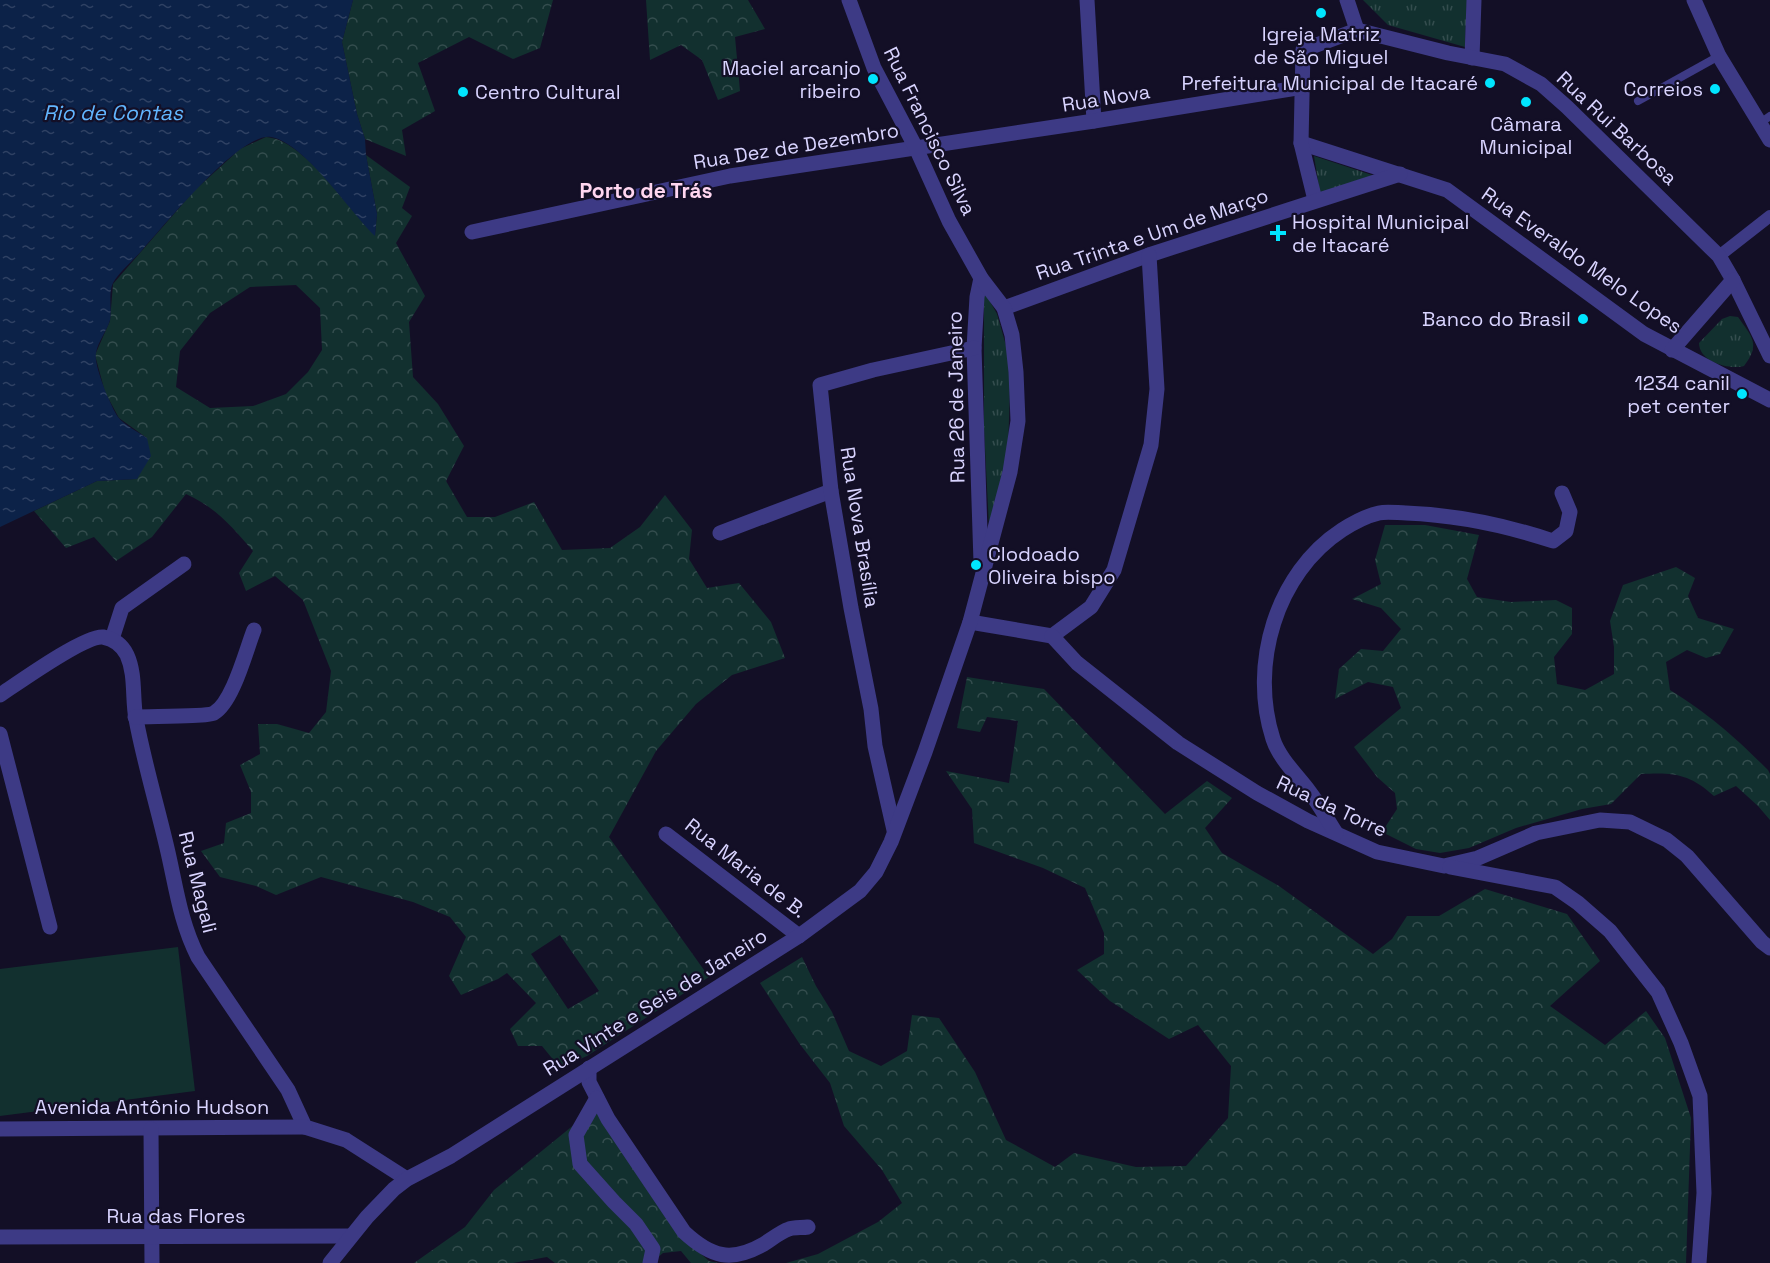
<svg xmlns="http://www.w3.org/2000/svg" width="1770" height="1263" viewBox="0 0 1770 1263" font-family="'Space Grotesk',sans-serif">
  <style>
    .forest { fill: url(#forest-crowns); fill-rule: evenodd }
    .park { fill: url(#park-tufts) }
    .pitch { fill: #12302f }
    .water { fill: url(#water-ripples) }
    .lines { fill: none; stroke-linecap: round; stroke-linejoin: round }
    .service { stroke: #3d3a85; stroke-width: 8 }
    .pedestrian { stroke: #3d3a85; stroke-width: 12 }
    .minor { stroke: #3d3a85; stroke-width: 15 }
    .poi-dot { fill: #00e5ff; stroke: #130f26; stroke-width: 2 }
    .labels { text-anchor: middle; stroke-width: 4.5; stroke-linejoin: round; paint-order: stroke }
    .poi-label { font-size: 20px; fill: #d9d4ff; stroke: #130f26; text-anchor: end }
    .street-label { font-size: 20px; fill: #d9d4ff; stroke: #130f26 }
    .water-label { font-size: 21px; font-style: italic; fill: #62b6ff; stroke: #130f26 }
    .neighbourhood-label { font-size: 21px; font-weight: bold; fill: #ffd6f0; stroke: #130f26 }
  </style>
  <defs>
    <pattern id="forest-crowns" width="20" height="18" patternUnits="userSpaceOnUse" patternTransform="scale(1.5)"><rect width="20" height="18" fill="#12302f"/><path d="M2 6a3 3 0 1 1 6 0M12 15a3 3 0 1 1 6 0" fill="none" stroke="#344d4e"/></pattern>
    <pattern id="park-tufts" width="24" height="20" patternUnits="userSpaceOnUse" patternTransform="scale(1.5)"><rect width="24" height="20" fill="#12302f"/><path d="M3 7l-1-3M5 7V3M7 7l1-3M15 17l-1-3M17 17v-4M19 17l1-3" fill="none" stroke="#344d4e"/></pattern>
    <pattern id="water-ripples" width="26" height="14" patternUnits="userSpaceOnUse" patternTransform="scale(1.5)"><rect width="26" height="14" fill="#0c2248"/><path d="M2 4q2-2 4 0t4 0M15 11q2-2 4 0t4 0" fill="none" stroke="#2f4163"/></pattern>
  </defs>
  <rect width="100%" height="100%" fill="#130f26"/>
  <g class="forest">
    <path d="M 353,0 L 553,0 L 540,48 L 513,59 L 469,37 L 418,63 L 435,111 L 402,130 L 406,156 L 365,139 L 357,114 L 342,42 Z"/>
    <path d="M 646,0 L 748,0 L 765,29 L 735,37 L 740,91 L 718,100 L 702,60 L 681,45 L 650,60 Z"/>
    <path d="M 266,137 C 304,139 347,209 375,235 L 377,214 L 366,155 L 410,187 L 402,208 L 412,216 L 396,243 L 425,296 L 409,322 L 413,377 L 438,404 L 464,446 L 446,481 L 467,517 L 495,517 L 534,502 L 562,550 L 610,548 L 640,527 L 665,495 L 692,530 L 689,559 L 707,588 L 739,583 L 771,622 L 785,658 L 732,675 L 696,704 L 656,751 L 609,837 L 709,977 L 587,1056 L 560,1068 L 542,1046 L 518,1046 L 510,1029 L 536,1003 L 507,973 L 498,979 L 461,995 L 449,976 L 466,937 L 450,917 L 413,902 L 321,877 L 276,895 L 256,886 L 220,877 L 201,851 L 224,843 L 226,823 L 251,813 L 251,792 L 240,765 L 260,754 L 258,724 L 277,724 L 309,733 L 326,712 L 331,671 L 303,600 L 275,576 L 246,591 L 239,573 L 253,551 C 231,526 218,509 186,494 L 152,537 L 116,561 L 94,537 L 66,548 L 34,511 L 97,481 L 137,479 L 147,438 L 119,418 L 105,392 L 95,355 L 110,321 L 113,284 L 194,191 L 240,149 ZM 296,285 L 320,308 L 322,350 L 308,372 L 286,394 L 253,406 L 210,408 L 176,387 L 180,351 L 210,313 L 250,287 ZM 560,935 L 599,991 L 568,1009 L 531,954 Z"/>
    <path d="M 1385,525 L 1425,525 L 1479,535 L 1467,579 L 1477,597 L 1511,602 L 1556,600 L 1572,608 L 1572,634 L 1554,657 L 1557,684 L 1585,690 L 1614,674 L 1614,647 L 1610,621 L 1623,585 L 1676,567 L 1695,578 L 1688,596 L 1698,618 L 1734,629 L 1720,654 L 1706,658 L 1687,650 L 1666,662 L 1670,690 C 1709,714 1736,738 1768,770 L 1770,774 L 1770,820 L 1758,806 L 1736,786 L 1714,796 C 1690,774 1674,772 1641,774 L 1611,804 L 1582,809 L 1516,828 L 1469,848 L 1440,853 L 1416,849 L 1382,832 L 1397,809 L 1395,793 L 1377,777 L 1354,747 L 1401,708 L 1393,687 L 1368,682 L 1335,699 L 1339,669 L 1361,649 L 1383,651 L 1401,629 L 1381,608 L 1352,599 L 1381,584 L 1375,560 Z"/>
    <path d="M 967,677 L 1044,689 L 1165,814 L 1207,781 L 1232,798 L 1205,828 L 1222,853 L 1279,886 L 1373,954 L 1392,939 L 1407,916 L 1439,916 L 1485,889 L 1567,914 L 1600,961 L 1550,1006 L 1605,1045 L 1646,1011 L 1665,1038 L 1691,1118 L 1686,1263 L 786,1263 L 818,1254 L 878,1222 L 902,1203 L 882,1170 L 844,1126 L 830,1083 L 799,1043 L 760,983 L 802,957 L 816,986 L 832,1012 L 849,1051 L 881,1066 L 907,1051 L 912,1015 L 939,1018 L 975,1072 L 1006,1140 L 1055,1167 L 1074,1153 L 1136,1167 L 1186,1166 L 1228,1118 L 1231,1066 L 1198,1025 L 1169,1039 L 1110,1001 L 1077,970 L 1104,954 L 1104,933 L 1085,888 L 1043,868 L 974,843 L 972,809 L 946,771 L 1009,783 L 1018,721 L 987,717 L 980,732 L 957,728 Z"/>
    <path d="M 597,1106 L 674,1230 L 709,1261 L 718,1263 L 691,1263 L 681,1251 L 663,1253 L 651,1263 L 555,1263 L 547,1257 L 513,1263 L 414,1263 L 465,1227 L 494,1190 Z"/>
  </g>
  <g class="park">
    <path d="M 1363,0 L 1467,0 L 1465,47 L 1388,25 Z"/>
    <path d="M 1314,156 L 1375,176 L 1320,193 Z"/>
    <path d="M 984,291 L 997,314 L 1009,356 L 1010,386 L 1008,451 L 989,526 L 984,428 Z"/>
    <path d="M 1730,316 L 1738,317 C 1752,337 1761,344 1744,366 C 1729,370 1699,362 1699,343 L 1722,319 Z"/>
  </g>
  <path class="pitch" d="M 178,947 L 195,1091 L 0,1116 L 0,969 Z"/>
  <path class="water" d="M 0,0 L 353,0 L 342,42 L 357,114 L 365,139 L 366,155 L 377,214 L 375,236 C 349,211 305,143 271,137 C 240,132 164,226 143,249 C 135,259 118,273 113,283 C 108,293 112,309 110,320 C 107,331 98,341 96,353 C 93,364 111,407 118,417 C 124,425 138,432 147,438 L 151,456 L 137,479 L 97,481 L 0,527 Z"/>
  <g class="lines">
    <g class="service">
      <path d="M 1638,101 L 1719,56"/>
      <path d="M 1759,124 L 1770,116"/>
    </g>
    <path class="pedestrian" d="M 1719,256 L 1770,216"/>
    <g class="minor">
      <path d="M 1087,0 L 1094,121"/>
      <path d="M 1347,0 L 1357,30"/>
      <path d="M 1694,0 L 1719,56 L 1770,140"/>
      <path d="M 1472,58 L 1474,0"/>
      <path d="M 1301,143 L 1447,190 L 1644,334 L 1770,400"/>
      <path d="M 1315,200 L 1301,143 L 1303,50 L 1357,30 L 1448,53 L 1505,64 L 1541,84 L 1567,107 L 1719,256 L 1733,280 L 1770,356"/>
      <path d="M 472,232 L 730,176 L 1094,121 L 1303,87"/>
      <path d="M 981,278 L 977,297 L 974,348 L 981,562"/>
      <path d="M 1004,308 L 1149,255 L 1400,174"/>
      <path d="M 1672,350 L 1733,280"/>
      <path d="M 720,533 L 831,491"/>
      <path d="M 970,622 L 1052,636 L 1091,607 L 1114,570 L 1151,445 L 1157,389 L 1149,255"/>
      <path d="M 1052,636 L 1077,663 L 1178,743 L 1257,793 L 1308,821 L 1377,852 L 1444,866 L 1478,858 L 1536,833 L 1600,820 L 1630,822 L 1667,840 L 1687,856 L 1762,942 L 1770,948"/>
      <path d="M 112,639 L 122,608 L 184,564"/>
      <path d="M 0,695 C 18,683 85,635 103,637 C 114,639 122,645 127,655 C 136,675 132,698 136,719 C 144,762 157,805 167,848 C 176,886 180,922 198,957 L 288,1090 L 305,1127 L 346,1140 L 407,1179"/>
      <path d="M 135,717 C 148,716 207,717 214,713 C 233,702 246,650 254,630"/>
      <path d="M 0,734 L 50,927"/>
      <path d="M 894,830 L 875,746 L 871,709 L 851,608 L 831,491 L 820,385 L 873,370 L 974,348"/>
      <path d="M 1336,833 C 1327,819 1319,804 1309,791 C 1297,775 1279,758 1273,739 C 1249,665 1276,573 1342,530 C 1353,523 1366,516 1379,513 C 1387,511 1398,513 1406,513 C 1456,515 1505,525 1553,541 L 1566,531 L 1570,512 L 1562,493"/>
      <path d="M 666,834 L 799,936"/>
      <path d="M 1450,867 L 1555,887 L 1578,903 L 1610,931 L 1658,992 L 1681,1043 L 1700,1096 L 1704,1193 L 1699,1263"/>
      <path d="M 589,1068 L 589,1082 L 608,1119 L 684,1232 C 711,1257 731,1263 764,1244 C 772,1239 780,1232 789,1229 C 794,1227 802,1228 808,1227"/>
      <path d="M 597,1098 L 576,1135 L 580,1164 L 614,1202 L 636,1224 L 653,1249 L 650,1263"/>
      <path d="M 0,1129 L 305,1127"/>
      <path d="M 151,1129 L 152,1263"/>
      <path d="M 0,1237 L 351,1236"/>
      <path d="M 330,1263 L 367,1217 L 394,1189 L 407,1179 L 451,1156 L 799,936 L 860,891 L 876,872 L 891,842 L 925,752 L 970,622 L 1010,472 L 1018,421 L 1016,372 L 1012,335 L 1004,308 L 981,278 L 949,221 L 916,148 L 874,68 L 849,0"/>
    </g>
  </g>
  <g class="poi-dot">
    <circle cx="1321" cy="13" r="6"/>
    <circle cx="873" cy="79" r="6"/>
    <circle cx="1490" cy="83" r="6"/>
    <circle cx="1715" cy="89" r="6"/>
    <circle cx="463" cy="92" r="6"/>
    <circle cx="1526" cy="102" r="6"/>
    <path d="M1275 224h6v6h6v6h-6v6h-6v-6h-6v-6h6z"/>
    <circle cx="1583" cy="319" r="6"/>
    <circle cx="1742" cy="394" r="6"/>
    <circle cx="976" cy="565" r="6"/>
  </g>
  <g class="labels">
    <g class="poi-label">
      <text x="1321" y="41" text-anchor="middle">Igreja Matriz<tspan x="1321" dy="23">de São Miguel</tspan></text>
      <text x="861" y="75">Maciel arcanjo<tspan x="861" dy="23">ribeiro</tspan></text>
      <text x="1478" y="90">Prefeitura Municipal de Itacaré</text>
      <text x="1703" y="96">Correios</text>
      <text x="475" y="99" text-anchor="start">Centro Cultural</text>
      <text x="1526" y="131" text-anchor="middle">Câmara<tspan x="1526" dy="23">Municipal</tspan></text>
      <text x="1292" y="229" text-anchor="start">Hospital Municipal<tspan x="1292" dy="23">de Itacaré</tspan></text>
      <text x="1571" y="326">Banco do Brasil</text>
      <text x="1730" y="390">1234 canil<tspan x="1730" dy="23">pet center</tspan></text>
      <text x="988" y="561" text-anchor="start">Clodoado<tspan x="988" dy="23">Oliveira bispo</tspan></text>
    </g>
    <g class="street-label">
      <text transform="translate(1106 98) rotate(-9)" y="7">Rua Nova</text>
      <text transform="translate(1617 128) rotate(43)" y="7">Rua Rui Barbosa</text>
      <text transform="translate(930 131) rotate(64)" y="7">Rua Francisco Silva</text>
      <text transform="translate(796 146) rotate(-9)" y="7">Rua Dez de Dezembro</text>
      <text transform="translate(1152 234) rotate(-19)" y="7">Rua Trinta e Um de Março</text>
      <text transform="translate(1582 260) rotate(35)" y="7">Rua Everaldo Melo Lopes</text>
      <text transform="translate(956 397) rotate(-91)" y="7">Rua 26 de Janeiro</text>
      <text transform="translate(860 527) rotate(81)" y="7">Rua Nova Brasília</text>
      <text transform="translate(1332 806) rotate(25)" y="7">Rua da Torre</text>
      <text transform="translate(746 868) rotate(38)" y="7">Rua Maria de B.</text>
      <text transform="translate(198 882) rotate(76)" y="7">Rua Magali</text>
      <text transform="translate(655 1002) rotate(-32)" y="7">Rua Vinte e Seis de Janeiro</text>
      <text x="152" y="1114">Avenida Antônio Hudson</text>
      <text x="176" y="1223">Rua das Flores</text>
    </g>
    <g class="water-label">
      <text x="113" y="120">Rio de Contas</text>
    </g>
    <g class="neighbourhood-label">
      <text x="646" y="198">Porto de Trás</text>
    </g>
  </g>
</svg>
